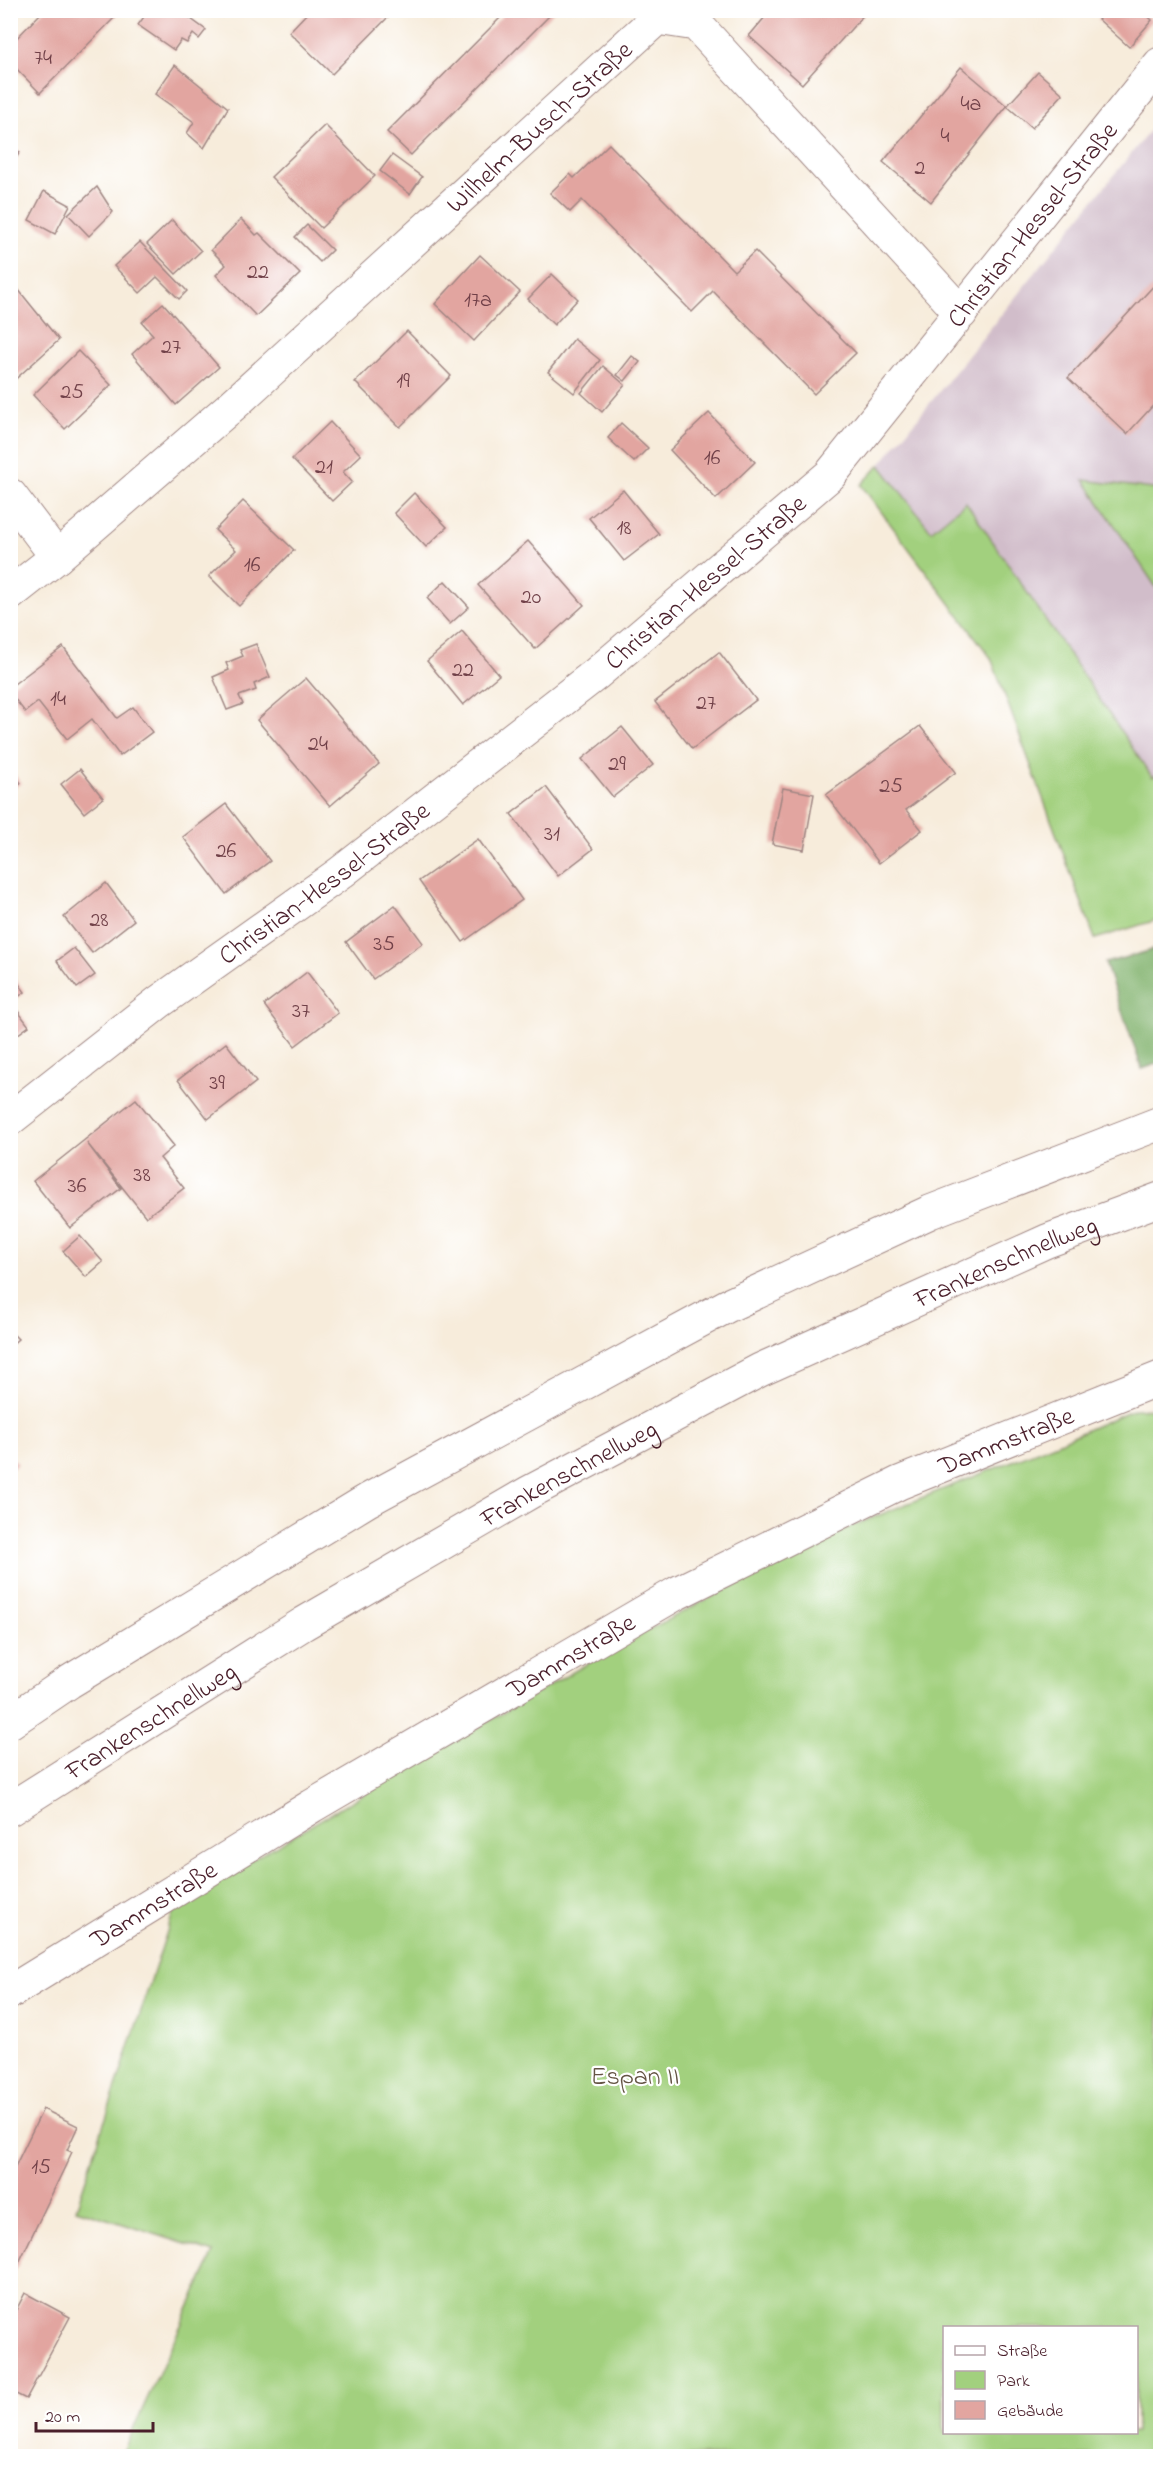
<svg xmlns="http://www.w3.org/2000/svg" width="1171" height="2467" viewBox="0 0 1171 2467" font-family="'Indie Flower',sans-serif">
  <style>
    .industrial { fill: #d1bdca }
    .green { fill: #a2d07e; stroke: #767854; stroke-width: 1.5; fill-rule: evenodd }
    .forest { fill: #81b26d; stroke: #66684c; stroke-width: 1.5 }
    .building { fill: #e2a5a0 }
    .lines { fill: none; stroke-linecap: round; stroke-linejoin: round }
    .minor-casing { stroke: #a08683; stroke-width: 35 }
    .motorway-casing { stroke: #a08683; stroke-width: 35 }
    .minor { stroke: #fff; stroke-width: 33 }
    .motorway { stroke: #fff; stroke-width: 33 }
    .labels { text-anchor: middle; stroke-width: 4.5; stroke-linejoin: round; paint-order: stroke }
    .number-label { font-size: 22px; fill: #704048 }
    .street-label { font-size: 26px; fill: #4a1f2b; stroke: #fff }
    .park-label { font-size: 26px; fill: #645444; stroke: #fff }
  </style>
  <rect width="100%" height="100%" fill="#fff"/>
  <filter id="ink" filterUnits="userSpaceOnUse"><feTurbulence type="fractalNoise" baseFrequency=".0167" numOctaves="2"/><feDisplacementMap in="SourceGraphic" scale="12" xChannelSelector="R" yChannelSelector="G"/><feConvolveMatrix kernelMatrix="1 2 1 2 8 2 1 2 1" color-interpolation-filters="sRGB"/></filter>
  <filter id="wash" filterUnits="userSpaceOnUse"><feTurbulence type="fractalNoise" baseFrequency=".008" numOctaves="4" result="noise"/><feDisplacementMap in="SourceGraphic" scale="24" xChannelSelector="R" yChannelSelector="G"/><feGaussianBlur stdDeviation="1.35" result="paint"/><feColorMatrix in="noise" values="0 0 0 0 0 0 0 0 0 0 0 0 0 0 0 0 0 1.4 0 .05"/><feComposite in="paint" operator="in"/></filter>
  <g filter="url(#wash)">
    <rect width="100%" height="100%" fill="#f7ecdb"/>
    <path class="industrial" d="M 1160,118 L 1160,490 L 1085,481 L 1160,593 L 1160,774 L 1152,777 L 966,502 L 931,531 L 880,465 Z"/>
    <g class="green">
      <path d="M 880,465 L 931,531 L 966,502 L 1152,777 L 1160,774 L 1160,919 L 1095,939 L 991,658 L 861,485 Z"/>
      <path d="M 1084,480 L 1160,490 L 1160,593 Z"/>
      <path d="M 1160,1408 L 1160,2456 L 121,2456 L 214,2253 L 76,2209 L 176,1904 L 621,1644 L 835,1533 L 1057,1443 L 1134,1409 ZM 944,2328 L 1136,2328 L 1136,2432 L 944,2432 Z"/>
    </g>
    <path class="forest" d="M 1160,948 L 1160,1063 L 1142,1069 L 1105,963 Z"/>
    <g id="blocks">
      <g class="building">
        <path d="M 44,10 L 122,10 L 40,93 L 10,62 L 10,45 Z"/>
        <path d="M 149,10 L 185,10 L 189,13 L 187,16 L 206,30 L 199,39 L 193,34 L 187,43 L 181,40 L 174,50 L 138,25 Z"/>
        <path d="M 310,10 L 395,10 L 332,74 L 289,32 Z"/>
        <path d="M 508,10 L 555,10 L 411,155 L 387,132 Z"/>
        <path d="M 771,10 L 868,10 L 802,84 L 749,36 Z"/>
        <path d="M 1106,10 L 1141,10 L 1152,20 L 1129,47 L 1098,19 Z"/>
        <path d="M 175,65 L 228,108 L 204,148 L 187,133 L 194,122 L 155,94 Z"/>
        <path d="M 961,67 L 1007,106 L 931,202 L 883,162 Z"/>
        <path d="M 1038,72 L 1063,94 L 1032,128 L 1007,106 Z"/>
        <path d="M 325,125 L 375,176 L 321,228 L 271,177 Z"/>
        <path d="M 609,144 L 734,271 L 755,251 L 856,353 L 814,394 L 713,291 L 692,312 L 582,200 L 570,212 L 550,193 L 570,174 L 574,178 Z"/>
        <path d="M 10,147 L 20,152 L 10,167 Z"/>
        <path d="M 392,155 L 422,177 L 410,194 L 380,171 Z"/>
        <path d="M 97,187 L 113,212 L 89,236 L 68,214 Z"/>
        <path d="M 44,191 L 70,205 L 55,234 L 29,220 Z"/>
        <path d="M 241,219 L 256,235 L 259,233 L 300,274 L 256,316 L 216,275 L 226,265 L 211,250 Z"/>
        <path d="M 172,220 L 201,251 L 176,274 L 147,244 Z"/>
        <path d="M 307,225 L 332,250 L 320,262 L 295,237 Z"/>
        <path d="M 140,242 L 187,291 L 179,299 L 157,277 L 140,293 L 114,266 Z"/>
        <path d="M 480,255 L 520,292 L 474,341 L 435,304 Z"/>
        <path d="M 552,274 L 578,299 L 554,325 L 528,299 Z"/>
        <path d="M 1160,279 L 1160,398 L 1127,434 L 1068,378 Z"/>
        <path d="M 13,283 L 59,340 L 10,384 L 10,286 Z"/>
        <path d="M 163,303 L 219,367 L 176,405 L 132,354 L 153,335 L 142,322 Z"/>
        <path d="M 407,331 L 451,376 L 400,427 L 355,382 Z"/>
        <path d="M 574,339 L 600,360 L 574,393 L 548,372 Z"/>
        <path d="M 78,351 L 111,385 L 65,429 L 33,395 Z"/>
        <path d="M 632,356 L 640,362 L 625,381 L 617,375 Z"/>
        <path d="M 603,366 L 625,385 L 602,412 L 581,393 Z"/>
        <path d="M 709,413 L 755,462 L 716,499 L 670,450 Z"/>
        <path d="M 330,422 L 361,455 L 343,472 L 352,482 L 332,501 L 292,459 Z"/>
        <path d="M 621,423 L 648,448 L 634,462 L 608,438 Z"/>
        <path d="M 623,490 L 659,534 L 624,561 L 589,518 Z"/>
        <path d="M 414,493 L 447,527 L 426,547 L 394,513 Z"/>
        <path d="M 243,501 L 294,550 L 239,606 L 209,576 L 236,550 L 215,530 Z"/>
        <path d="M 528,541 L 584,605 L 535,649 L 478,585 Z"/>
        <path d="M 445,581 L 469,607 L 450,624 L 427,598 Z"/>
        <path d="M 462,631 L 499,675 L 463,705 L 427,661 Z"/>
        <path d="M 256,644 L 270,677 L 254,684 L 256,690 L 239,696 L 243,704 L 227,710 L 213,677 L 229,670 L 226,663 L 243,656 L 240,650 Z"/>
        <path d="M 63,647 L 117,718 L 133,707 L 152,732 L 120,756 L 92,719 L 67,739 L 38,702 L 25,712 L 10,693 L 10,687 Z"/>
        <path d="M 719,652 L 756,700 L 692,749 L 655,702 Z"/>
        <path d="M 306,678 L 379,764 L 330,806 L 257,720 Z"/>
        <path d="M 920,726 L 956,772 L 906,810 L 922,830 L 879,863 L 826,795 Z"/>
        <path d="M 622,727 L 653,765 L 613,797 L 582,759 Z"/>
        <path d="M 10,769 L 21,783 L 10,791 Z"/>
        <path d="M 80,769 L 103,798 L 84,813 L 61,784 Z"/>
        <path d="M 546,787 L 593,849 L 558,876 L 511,814 Z"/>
        <path d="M 783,788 L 814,794 L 804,850 L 772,844 Z"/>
        <path d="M 226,804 L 270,861 L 226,894 L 183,837 Z"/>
        <path d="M 478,839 L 522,900 L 463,942 L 419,881 Z"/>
        <path d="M 106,883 L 134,920 L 92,953 L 64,917 Z"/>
        <path d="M 395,905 L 423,943 L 373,979 L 346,942 Z"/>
        <path d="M 74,948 L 95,975 L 77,988 L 57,961 Z"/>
        <path d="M 10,972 L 25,992 L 11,1002 L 29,1026 L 10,1040 Z"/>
        <path d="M 307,972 L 338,1013 L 295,1046 L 264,1005 Z"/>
        <path d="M 226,1043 L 256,1082 L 208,1119 L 178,1080 Z"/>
        <path d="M 136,1099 L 174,1146 L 160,1158 L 184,1188 L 146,1217 L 87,1143 L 121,1188 L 70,1228 L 33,1181 Z"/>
        <path d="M 80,1236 L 103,1262 L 86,1277 L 63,1251 Z"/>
        <path d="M 10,1331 L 18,1339 L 10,1346 Z"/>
        <path d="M 10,1455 L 18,1464 L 10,1470 Z"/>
        <path d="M 43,2109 L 78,2126 L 67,2150 L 72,2152 L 13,2275 L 10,2274 L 10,2177 Z"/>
        <path d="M 25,2293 L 70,2317 L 26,2399 L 10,2391 L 10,2322 Z"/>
      </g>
    </g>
  </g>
  <g filter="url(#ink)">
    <use href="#blocks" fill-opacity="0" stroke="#a08683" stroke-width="1.5"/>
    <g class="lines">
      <g class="minor-casing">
        <g id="minor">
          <path d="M 10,495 L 57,557"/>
          <path id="s1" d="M 10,594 L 57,557 L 234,404 L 657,18 L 696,24 L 961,313"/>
          <path id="s2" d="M 10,1119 L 159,1002 L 339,874 L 596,674 L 830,475 L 1160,64"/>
          <path id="s3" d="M 10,1992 L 312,1806 L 677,1593 L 899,1483 L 1160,1378"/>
        </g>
      </g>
      <g class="motorway-casing">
        <g id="motorway">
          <path d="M 10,1722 L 69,1682 L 368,1500 L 727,1306 L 930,1212 L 1160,1123"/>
          <path id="s4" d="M 10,1809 L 303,1624 L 530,1492 L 760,1370 L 1047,1241 L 1160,1199"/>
        </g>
      </g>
      <use href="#minor" class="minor"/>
      <use href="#motorway" class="motorway"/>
    </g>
  </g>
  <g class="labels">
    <g class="number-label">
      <text x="43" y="64">74</text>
      <text x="971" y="110">4a</text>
      <text x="945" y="142">4</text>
      <text x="920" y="174">2</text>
      <text x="258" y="278">22</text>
      <text x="478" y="306">17a</text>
      <text x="171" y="353">27</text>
      <text x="403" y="387">19</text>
      <text x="72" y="398">25</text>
      <text x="712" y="464">16</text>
      <text x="324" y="473">21</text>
      <text x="624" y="534">18</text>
      <text x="252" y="571">16</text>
      <text x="531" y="603">20</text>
      <text x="463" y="676">22</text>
      <text x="58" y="705">14</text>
      <text x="706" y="709">27</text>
      <text x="318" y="750">24</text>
      <text x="617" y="770">29</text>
      <text x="891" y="792">25</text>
      <text x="552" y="840">31</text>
      <text x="226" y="857">26</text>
      <text x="99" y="926">28</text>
      <text x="384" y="950">35</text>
      <text x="301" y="1017">37</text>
      <text x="217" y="1089">39</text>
      <text x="142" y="1181">38</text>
      <text x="77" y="1192">36</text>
      <text x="41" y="2173">15</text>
    </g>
    <g class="street-label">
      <text dy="9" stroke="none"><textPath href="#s1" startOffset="706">Wilhelm-Busch-Straße</textPath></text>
      <text dy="9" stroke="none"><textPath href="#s2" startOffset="1365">Christian-Hessel-Straße</textPath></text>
      <text dy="9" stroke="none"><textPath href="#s2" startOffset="879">Christian-Hessel-Straße</textPath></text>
      <text dy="9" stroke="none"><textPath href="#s2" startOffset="393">Christian-Hessel-Straße</textPath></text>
      <text dy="9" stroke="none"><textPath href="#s4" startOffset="1138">Frankenschnellweg</textPath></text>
      <text dy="9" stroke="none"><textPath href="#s3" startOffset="1140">Dammstraße</textPath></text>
      <text dy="9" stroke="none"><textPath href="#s4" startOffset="652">Frankenschnellweg</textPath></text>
      <text dy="9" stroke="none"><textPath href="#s3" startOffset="654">Dammstraße</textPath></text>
      <text dy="9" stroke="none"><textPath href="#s4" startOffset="166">Frankenschnellweg</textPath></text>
      <text dy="9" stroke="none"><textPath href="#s3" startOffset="168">Dammstraße</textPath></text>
    </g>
    <g class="park-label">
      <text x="635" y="2084">Espan II</text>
    </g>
  </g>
  <rect width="1171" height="2467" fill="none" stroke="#fff" stroke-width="36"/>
  <rect x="943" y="2326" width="195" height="108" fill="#ffffff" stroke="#b7a5aa" stroke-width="1.5"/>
  <rect x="955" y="2346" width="30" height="9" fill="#ffffff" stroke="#b7a5aa" stroke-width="1.5"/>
  <text x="997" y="2356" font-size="18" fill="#4a1f2b">Straße</text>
  <rect x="955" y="2371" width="30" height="18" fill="#a2d07e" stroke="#b7a5aa" stroke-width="1.5"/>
  <text x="997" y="2386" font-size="18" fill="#4a1f2b">Park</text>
  <rect x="955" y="2401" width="30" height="18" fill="#e2a5a0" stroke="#b7a5aa" stroke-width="1.5"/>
  <text x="997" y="2416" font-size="18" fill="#4a1f2b">Gebäude</text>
  <path d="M36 2422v9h117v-9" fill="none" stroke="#4a1f2b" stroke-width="3"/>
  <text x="45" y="2422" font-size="18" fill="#4a1f2b" stroke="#ffffff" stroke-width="4.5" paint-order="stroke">20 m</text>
</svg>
